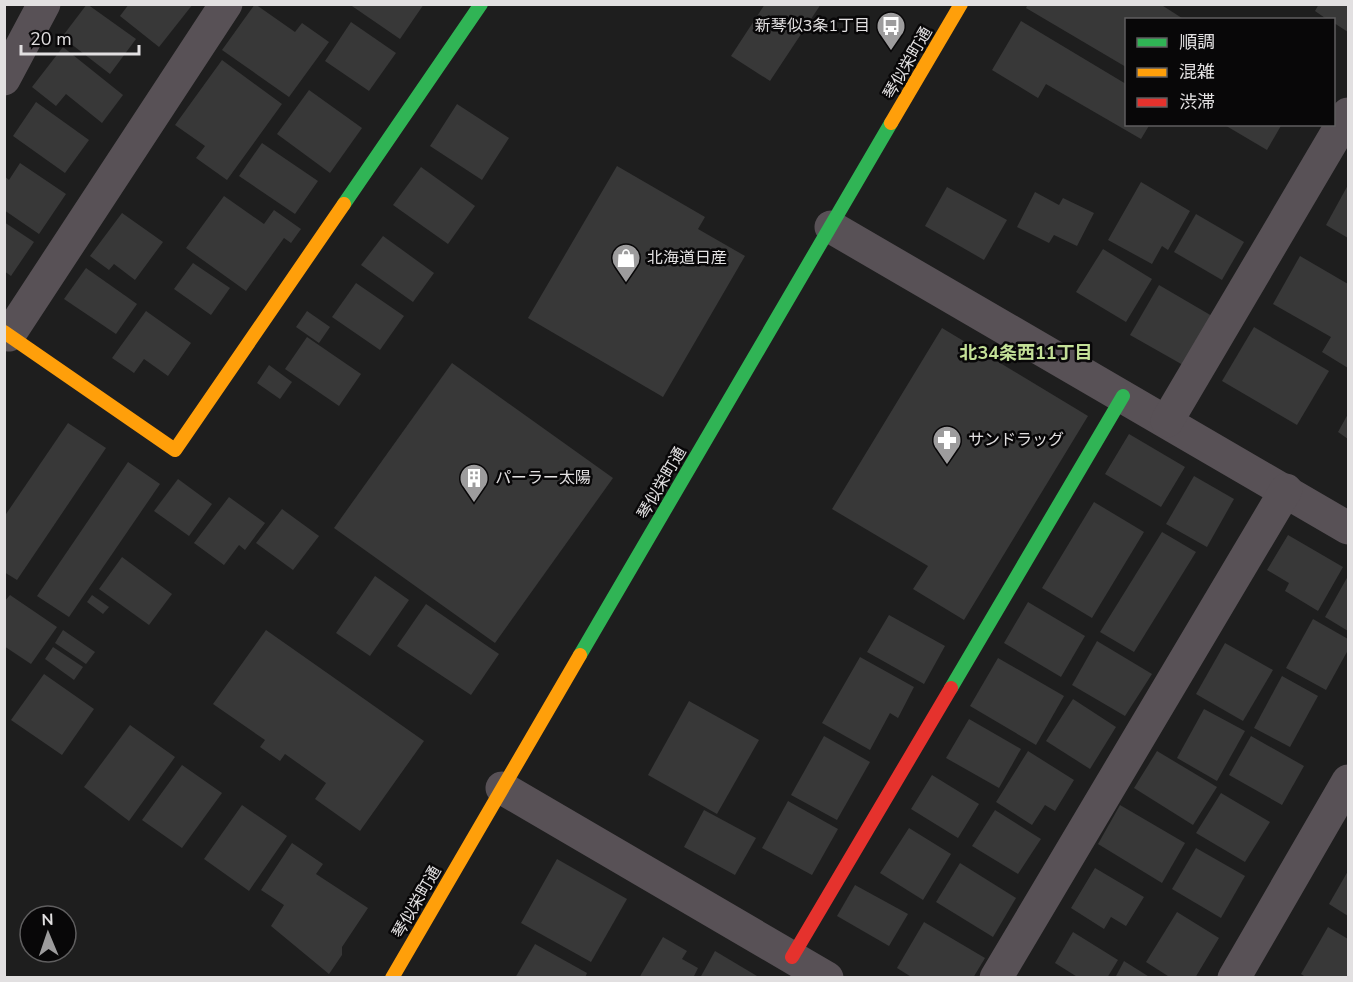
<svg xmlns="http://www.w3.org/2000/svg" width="1353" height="982" font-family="'Nunito Sans','Noto Sans JP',sans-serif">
  <rect width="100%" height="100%" fill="#1e1e1e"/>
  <g fill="#383838">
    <polygon points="87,4 136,39 110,74 62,37"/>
    <polygon points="129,4 193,4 159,47 120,16"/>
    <polygon points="255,4 295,32 302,23 329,42 289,97 222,50"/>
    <polygon points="349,4 424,4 400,39"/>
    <polygon points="765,4 821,4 770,81 731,56"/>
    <polygon points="1028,4 1160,4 1185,20 1126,20 1126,67 1026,8"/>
    <polygon points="1319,4 1348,4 1348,32 1334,23 1334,20 1328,20 1315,11"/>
    <polygon points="1021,21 1126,84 1126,124 1150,124 1141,139 1046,84 1038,98 992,70"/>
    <polygon points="351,22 396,53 369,91 325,61"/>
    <polygon points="63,47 123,95 102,123 66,94 56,106 32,87"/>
    <polygon points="222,60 282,104 227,180 196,158 205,146 175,125"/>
    <polygon points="309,90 362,128 330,173 277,134"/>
    <polygon points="36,102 89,140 65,173 13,136"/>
    <polygon points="457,104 509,138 482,180 430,146"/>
    <polygon points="1223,124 1282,124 1267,150"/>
    <polygon points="262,143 318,181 295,214 239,176"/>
    <polygon points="20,163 66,194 39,234 4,210 4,176 9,180"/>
    <polygon points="617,166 705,217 698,229 745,256 663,397 528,318"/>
    <polygon points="421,167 475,206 448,244 393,205"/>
    <polygon points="1141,182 1190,211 1168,250 1162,246 1152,264 1108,240"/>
    <polygon points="1348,185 1348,238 1326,225"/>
    <polygon points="947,187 1007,220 984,260 925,226"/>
    <polygon points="1035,192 1059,205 1063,198 1094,213 1077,246 1054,235 1049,243 1017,227"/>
    <polygon points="224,196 264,224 274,210 301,229 291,243 284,238 246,291 186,248"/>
    <polygon points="122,213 163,242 135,280 114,264 109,270 90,256"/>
    <polygon points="1196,214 1244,242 1222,280 1174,252"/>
    <polygon points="4,222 34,242 11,276 4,271"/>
    <polygon points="383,236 434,273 413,302 361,265"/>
    <polygon points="1103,249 1152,279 1126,322 1076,292"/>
    <polygon points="1300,256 1348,284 1348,368 1322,352 1331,337 1273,304"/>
    <polygon points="193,263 230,288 211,315 174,289"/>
    <polygon points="86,268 137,304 116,334 64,299"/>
    <polygon points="356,283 404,316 380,350 332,317"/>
    <polygon points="1159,285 1212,316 1183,365 1130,335"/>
    <polygon points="146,311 191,343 168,376 144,359 134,373 112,358"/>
    <polygon points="307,311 330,327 319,343 296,327"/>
    <polygon points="1254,327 1329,371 1297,425 1222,381"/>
    <polygon points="942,328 1088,416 964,620 913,589 928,566 832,509"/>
    <polygon points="307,337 361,374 339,406 285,369"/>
    <polygon points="452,363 613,478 495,643 334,528"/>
    <polygon points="269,365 292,382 280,399 257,383"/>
    <polygon points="1348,414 1348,439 1338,432"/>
    <polygon points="68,423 106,448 17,580 4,572 4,517"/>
    <polygon points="1129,434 1185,467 1161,507 1105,474"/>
    <polygon points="128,462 160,484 69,617 37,596"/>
    <polygon points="1194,476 1234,499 1207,547 1166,524"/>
    <polygon points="178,479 212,504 189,536 154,511"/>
    <polygon points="229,497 265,523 245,550 239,545 224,565 194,543"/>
    <polygon points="1094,502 1144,532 1092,618 1042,588"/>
    <polygon points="282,509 319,536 293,570 256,543"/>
    <polygon points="1162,532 1196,552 1134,652 1100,632"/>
    <polygon points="1288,535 1343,567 1318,611 1285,591 1289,583 1267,570"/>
    <polygon points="122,557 172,594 149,625 99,589"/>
    <polygon points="375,576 409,600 370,656 336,633"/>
    <polygon points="1348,576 1348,631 1325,617"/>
    <polygon points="10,595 57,627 31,664 4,646 4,602"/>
    <polygon points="92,595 109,607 103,614 87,602"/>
    <polygon points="1028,602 1085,636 1061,677 1004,643"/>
    <polygon points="426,604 499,654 471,695 397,646"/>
    <polygon points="889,615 945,646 924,684 867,652"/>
    <polygon points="1313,619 1348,639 1348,650 1326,690 1286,668"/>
    <polygon points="63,630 95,652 86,664 55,643"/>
    <polygon points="266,630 424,741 360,831 315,799 326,783 285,754 280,761 260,747 265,740 213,704"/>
    <polygon points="1097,641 1152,674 1125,716 1072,685"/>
    <polygon points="1225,643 1273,670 1243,721 1196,694"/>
    <polygon points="53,647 83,667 74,680 45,659"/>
    <polygon points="860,657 914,687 898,718 890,713 870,750 822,723"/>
    <polygon points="998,658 1064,696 1036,745 970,706"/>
    <polygon points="44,674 94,709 62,755 11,720"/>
    <polygon points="1282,676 1318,696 1290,747 1254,728"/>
    <polygon points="1073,699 1116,727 1090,769 1046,741"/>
    <polygon points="689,701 759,740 717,814 648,775"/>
    <polygon points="1204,709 1245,731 1217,781 1177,758"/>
    <polygon points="969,719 1021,749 999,788 946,758"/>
    <polygon points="130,725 175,757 129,821 84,787"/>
    <polygon points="824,736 870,762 837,820 791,795"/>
    <polygon points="1251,736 1304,766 1282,805 1229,775"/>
    <polygon points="1028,751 1074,780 1055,811 1045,805 1032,825 996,802"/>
    <polygon points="1157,751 1217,787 1193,825 1134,788"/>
    <polygon points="182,765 222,793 182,848 142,820"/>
    <polygon points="932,775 979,804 958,838 911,809"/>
    <polygon points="1221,793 1270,822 1245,862 1196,833"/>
    <polygon points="788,801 838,829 812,875 762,848"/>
    <polygon points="242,805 287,836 249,891 204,859"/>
    <polygon points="1120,805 1185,843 1162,883 1098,844"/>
    <polygon points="704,810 756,838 735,875 684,847"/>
    <polygon points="995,810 1041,839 1018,874 972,846"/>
    <polygon points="909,828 951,854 923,900 880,873"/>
    <polygon points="292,843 323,864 316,874 368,908 342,947 342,955 329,974 271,926 284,905 261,890"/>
    <polygon points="1196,848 1245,876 1221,918 1172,889"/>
    <polygon points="557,859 627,899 591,962 521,923"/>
    <polygon points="960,863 1016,898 993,937 936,902"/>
    <polygon points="1095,868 1144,897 1126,926 1111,917 1104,929 1071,908"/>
    <polygon points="1348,871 1348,916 1329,904"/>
    <polygon points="855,885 908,914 889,946 837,916"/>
    <polygon points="1177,912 1219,938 1195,978 1171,978 1146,962"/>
    <polygon points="924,922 985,958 973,978 913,978 897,968"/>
    <polygon points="1328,927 1348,939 1348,978 1307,978 1301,974"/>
    <polygon points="1073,932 1118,960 1107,978 1079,978 1055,963"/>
    <polygon points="663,937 687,951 682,959 698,968 693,978 639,978"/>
    <polygon points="535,944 587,973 585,978 515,978"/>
    <polygon points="715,951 757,976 756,978 700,978"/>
    <polygon points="1124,961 1151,978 1115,978"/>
  </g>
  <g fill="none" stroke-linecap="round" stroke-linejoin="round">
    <g stroke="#585156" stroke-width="33">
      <polyline points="4,79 44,4"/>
      <polyline points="831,227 1348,528"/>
      <polyline points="9,335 226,4"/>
      <polyline points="1167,421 1348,114"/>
      <polyline points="502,788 827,978"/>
      <polyline points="996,978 1286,490"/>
      <polyline points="1234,978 1348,781"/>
    </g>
    <g stroke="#30b455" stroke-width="14">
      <polyline points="344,204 481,4"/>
      <polyline points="580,655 891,123"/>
      <polyline points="951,688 1123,396"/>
    </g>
    <g stroke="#ff9f0a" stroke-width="14">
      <polyline points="891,123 961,4"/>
      <polyline points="4,332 175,450 344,204"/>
      <polyline points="392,978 580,655"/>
    </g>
    <polyline stroke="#e5322d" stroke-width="14" points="792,957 951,688"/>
  </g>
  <defs>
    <g id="bus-pin" transform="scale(1.5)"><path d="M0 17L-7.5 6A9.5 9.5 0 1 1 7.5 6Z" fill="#9d9c9d" stroke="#080708"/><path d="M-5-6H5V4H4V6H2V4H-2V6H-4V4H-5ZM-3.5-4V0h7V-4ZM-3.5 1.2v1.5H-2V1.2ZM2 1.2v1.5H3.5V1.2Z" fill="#fff"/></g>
    <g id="shop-pin" transform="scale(1.5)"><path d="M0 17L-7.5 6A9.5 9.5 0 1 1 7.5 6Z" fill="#9d9c9d" stroke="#080708"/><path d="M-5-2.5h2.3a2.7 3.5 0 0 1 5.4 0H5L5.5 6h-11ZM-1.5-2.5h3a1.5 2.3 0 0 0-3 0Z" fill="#fff"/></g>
    <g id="pharmacy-pin" transform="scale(1.5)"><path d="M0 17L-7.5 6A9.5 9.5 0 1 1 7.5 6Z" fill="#9d9c9d" stroke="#080708"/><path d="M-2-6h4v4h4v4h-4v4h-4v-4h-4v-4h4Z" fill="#fff"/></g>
    <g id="building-pin" transform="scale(1.5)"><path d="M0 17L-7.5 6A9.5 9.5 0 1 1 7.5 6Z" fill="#9d9c9d" stroke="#080708"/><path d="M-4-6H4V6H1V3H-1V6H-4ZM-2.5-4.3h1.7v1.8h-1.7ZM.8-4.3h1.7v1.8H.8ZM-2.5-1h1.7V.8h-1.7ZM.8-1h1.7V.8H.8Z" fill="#fff"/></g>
  </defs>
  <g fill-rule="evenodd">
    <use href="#bus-pin" x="891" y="26"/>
    <use href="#shop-pin" x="626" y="258"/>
    <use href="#pharmacy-pin" x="947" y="440"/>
    <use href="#building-pin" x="474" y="478"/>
  </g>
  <g text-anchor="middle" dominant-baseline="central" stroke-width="5" stroke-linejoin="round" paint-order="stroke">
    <g font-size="16" fill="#e2e0e1" stroke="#080708" text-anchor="start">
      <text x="870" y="26" text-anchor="end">新琴似3条1丁目</text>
      <text x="647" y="258">北海道日産</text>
      <text x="968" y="440">サンドラッグ</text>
      <text x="495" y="478">パーラー太陽</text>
    </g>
    <g font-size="16" fill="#e2e0e1" stroke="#080708">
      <text transform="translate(908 63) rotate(-60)">琴似栄町通</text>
      <text transform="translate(662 483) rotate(-60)">琴似栄町通</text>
      <text transform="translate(417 902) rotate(-60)">琴似栄町通</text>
    </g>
    <g font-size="18" font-weight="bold" fill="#c3e097" stroke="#080708">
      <text x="1026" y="353">北34条西11丁目</text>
    </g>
  </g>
  <rect width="1353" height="982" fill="none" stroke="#e2e0e1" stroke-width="12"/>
  <rect x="1125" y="18" width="210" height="108" fill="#080708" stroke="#5f5e5f" stroke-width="1.5"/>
  <rect x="1137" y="38" width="30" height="9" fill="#30b455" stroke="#5f5e5f" stroke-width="1.5"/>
  <text x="1179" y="48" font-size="18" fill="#e2e0e1">順調</text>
  <rect x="1137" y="68" width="30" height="9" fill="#ff9f0a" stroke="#5f5e5f" stroke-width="1.5"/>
  <text x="1179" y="78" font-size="18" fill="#e2e0e1">混雑</text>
  <rect x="1137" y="98" width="30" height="9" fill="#e5322d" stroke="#5f5e5f" stroke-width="1.5"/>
  <text x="1179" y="108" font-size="18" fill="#e2e0e1">渋滞</text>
  <g transform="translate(48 934) rotate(358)"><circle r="28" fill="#080708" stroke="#5f5e5f" stroke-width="1.5"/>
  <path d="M0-4.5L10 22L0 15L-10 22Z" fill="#9d9c9d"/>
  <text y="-9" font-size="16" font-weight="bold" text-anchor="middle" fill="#e2e0e1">N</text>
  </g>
  <path d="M21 45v9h118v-9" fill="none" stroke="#e2e0e1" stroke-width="3"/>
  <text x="30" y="45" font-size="18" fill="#e2e0e1" stroke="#080708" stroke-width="4.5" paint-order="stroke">20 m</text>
</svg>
